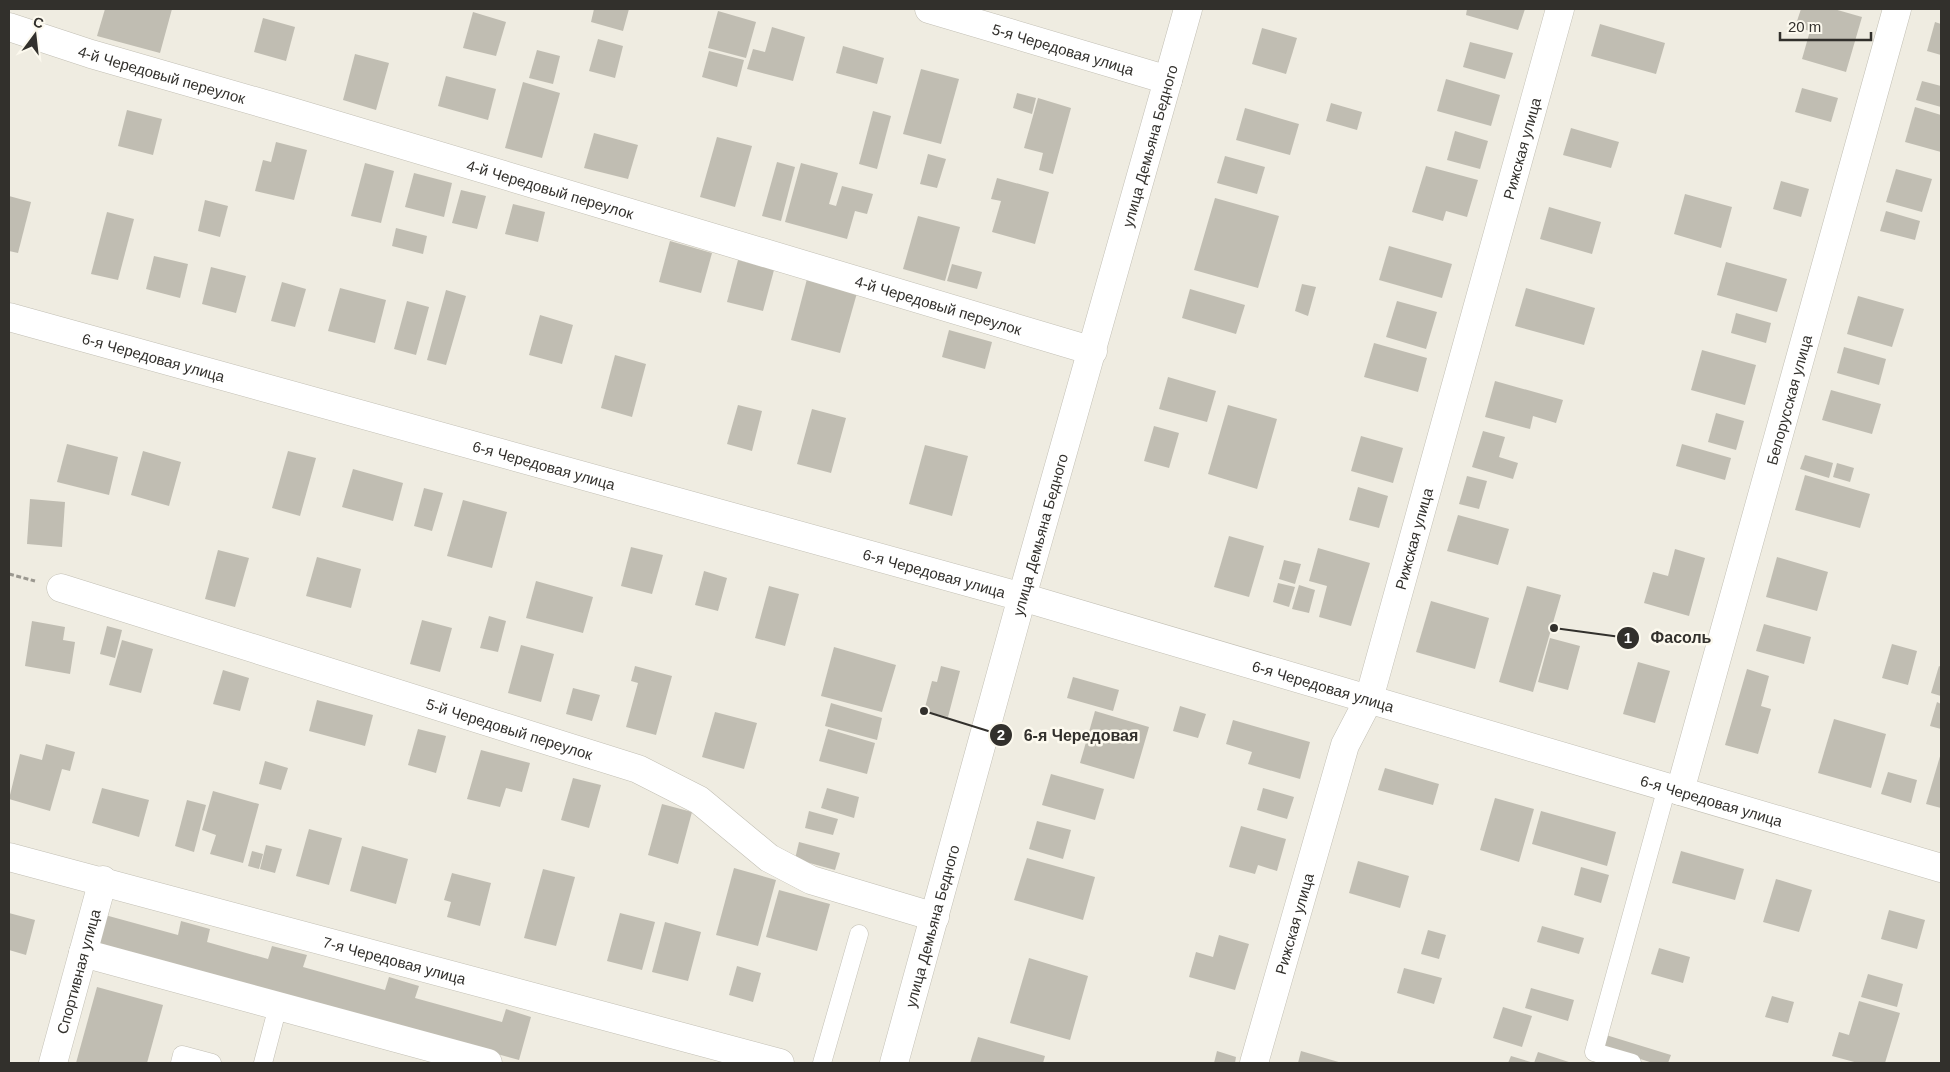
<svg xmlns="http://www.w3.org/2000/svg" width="1950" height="1072" font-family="Helvetica,sans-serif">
  <rect width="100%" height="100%" fill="#efece1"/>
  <g fill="#c0bdb2">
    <polygon points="105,9 172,9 160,53 97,36"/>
    <polygon points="594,9 629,9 623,31 591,22"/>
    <polygon points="1467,9 1525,9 1518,30 1466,15"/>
    <polygon points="1801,9 1834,9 1862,17 1846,72 1802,59 1810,31 1795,27"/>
    <polygon points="718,11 756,22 746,58 708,48"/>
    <polygon points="473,12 506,22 496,56 463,48"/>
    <polygon points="263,18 295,27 286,61 254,52"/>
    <polygon points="1935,22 1941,24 1941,55 1927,51"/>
    <polygon points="1600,24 1665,43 1656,74 1591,56"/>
    <polygon points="772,27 805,37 793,81 747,69 753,49 765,52"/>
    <polygon points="1262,28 1297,38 1286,74 1252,64"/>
    <polygon points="598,39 623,46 615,78 589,71"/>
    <polygon points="1470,42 1513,53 1505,79 1463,67"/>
    <polygon points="843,46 884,58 877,84 836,73"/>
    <polygon points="537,50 560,56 553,84 529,78"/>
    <polygon points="709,51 744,60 737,87 702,77"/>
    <polygon points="355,54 389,63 376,110 343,100"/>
    <polygon points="921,69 959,79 941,144 903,134"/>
    <polygon points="446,76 496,89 488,120 438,106"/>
    <polygon points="1446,79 1500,95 1491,126 1437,111"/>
    <polygon points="1922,81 1941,86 1941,107 1916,100"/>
    <polygon points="523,82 560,93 542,158 505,148"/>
    <polygon points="1802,88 1838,98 1831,122 1795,112"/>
    <polygon points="1017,93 1036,98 1032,114 1013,108"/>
    <polygon points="1038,98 1071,108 1053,174 1039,170 1043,153 1024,148"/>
    <polygon points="1331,103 1362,112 1357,130 1326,121"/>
    <polygon points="1915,107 1941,115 1941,152 1905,142"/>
    <polygon points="1245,108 1299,124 1290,155 1236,140"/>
    <polygon points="127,110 162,119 153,155 118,146"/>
    <polygon points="873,111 891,116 877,169 859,164"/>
    <polygon points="1571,128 1619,142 1611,168 1563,155"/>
    <polygon points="1455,131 1488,141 1480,169 1447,160"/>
    <polygon points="594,133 638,145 628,179 584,168"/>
    <polygon points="717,137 752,146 735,207 700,197"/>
    <polygon points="276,142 307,150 294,200 255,191 263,160 271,162"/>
    <polygon points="928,154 946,159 937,188 920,184"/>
    <polygon points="1225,156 1265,167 1257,194 1217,183"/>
    <polygon points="777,162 795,167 781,221 762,216"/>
    <polygon points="365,163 394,171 381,223 351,216"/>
    <polygon points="801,163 838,173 829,204 836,206 842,186 873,194 867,214 855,211 847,239 785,222"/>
    <polygon points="1426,166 1478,180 1467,217 1446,211 1443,221 1412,212"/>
    <polygon points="1896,169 1932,179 1922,212 1886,202"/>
    <polygon points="414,173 452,183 444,217 405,207"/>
    <polygon points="997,178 1049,192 1035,244 992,232 1001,201 991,199"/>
    <polygon points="1781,181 1809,189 1801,217 1773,209"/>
    <polygon points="461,190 486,196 477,229 452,223"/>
    <polygon points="1685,194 1732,207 1721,248 1674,234"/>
    <polygon points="9,196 31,202 18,253 9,251"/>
    <polygon points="1215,198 1279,216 1258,288 1194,270"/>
    <polygon points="205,200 228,206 220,237 198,231"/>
    <polygon points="513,204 545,212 538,242 505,234"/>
    <polygon points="1549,207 1601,222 1592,254 1540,239"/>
    <polygon points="1886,211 1920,221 1915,240 1880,231"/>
    <polygon points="107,212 134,219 118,280 91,274"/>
    <polygon points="918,216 960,227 945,281 903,269"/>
    <polygon points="396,228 427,236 423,254 392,246"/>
    <polygon points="670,241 712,253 701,293 659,282"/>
    <polygon points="1389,246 1452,264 1442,298 1379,280"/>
    <polygon points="154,256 188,264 180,298 146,289"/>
    <polygon points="738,260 774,270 763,311 727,302"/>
    <polygon points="1726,262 1787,279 1777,312 1717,295"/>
    <polygon points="952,264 982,272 977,289 947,281"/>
    <polygon points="211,267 246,276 236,313 202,304"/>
    <polygon points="807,279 857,293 840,353 791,340"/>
    <polygon points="282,282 306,289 295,327 271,321"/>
    <polygon points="1302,284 1316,287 1308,316 1295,311"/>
    <polygon points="340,288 386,300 375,343 328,331"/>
    <polygon points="1526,288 1595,308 1584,345 1515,326"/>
    <polygon points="1190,289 1245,305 1236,334 1182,318"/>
    <polygon points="446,290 466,296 446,365 427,360"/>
    <polygon points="1858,296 1904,309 1892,347 1847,334"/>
    <polygon points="407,301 429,307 416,355 394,349"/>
    <polygon points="1397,301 1437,312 1426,349 1386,337"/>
    <polygon points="1736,313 1771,323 1766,343 1731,333"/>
    <polygon points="540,315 573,325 562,364 529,355"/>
    <polygon points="949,330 992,342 985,369 942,357"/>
    <polygon points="1374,343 1427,358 1418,392 1364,377"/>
    <polygon points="1844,347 1886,359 1879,385 1837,373"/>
    <polygon points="1702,350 1756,365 1745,405 1691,390"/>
    <polygon points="615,355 646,364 632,417 601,408"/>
    <polygon points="1168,377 1216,391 1207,422 1159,409"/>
    <polygon points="1495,381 1563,400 1556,423 1533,416 1530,429 1485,417"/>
    <polygon points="1831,390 1881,404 1872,434 1822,420"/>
    <polygon points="738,405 762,411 752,451 727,444"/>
    <polygon points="1228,405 1277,419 1257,489 1208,474"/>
    <polygon points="812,409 846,418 831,473 797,464"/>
    <polygon points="1716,413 1744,421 1736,450 1708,442"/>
    <polygon points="1154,426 1179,433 1169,468 1144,461"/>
    <polygon points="1483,431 1505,437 1499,457 1518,463 1513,479 1472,467"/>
    <polygon points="1361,436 1403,448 1393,483 1351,471"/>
    <polygon points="67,444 118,457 109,495 57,482"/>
    <polygon points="1682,444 1731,458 1725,480 1676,466"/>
    <polygon points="925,445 968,456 952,516 909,504"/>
    <polygon points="143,451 181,462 169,506 131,495"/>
    <polygon points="288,451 316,458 300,516 272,508"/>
    <polygon points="1805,455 1833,463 1829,478 1800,469"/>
    <polygon points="1837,463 1854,468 1850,482 1833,477"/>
    <polygon points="353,469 403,483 393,521 342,507"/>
    <polygon points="1805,475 1870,494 1860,528 1795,510"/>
    <polygon points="1467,476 1487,481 1479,509 1459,504"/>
    <polygon points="1358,487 1388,496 1379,528 1349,520"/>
    <polygon points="424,488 443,493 432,531 414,526"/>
    <polygon points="30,499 65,502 62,547 27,544"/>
    <polygon points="463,500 507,512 492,568 447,556"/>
    <polygon points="1458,515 1509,529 1498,565 1447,551"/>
    <polygon points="1229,536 1264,546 1249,597 1214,587"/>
    <polygon points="631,547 663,555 652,594 621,586"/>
    <polygon points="1318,548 1370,563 1351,626 1319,617 1327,586 1309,581"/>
    <polygon points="1675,549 1705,558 1689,616 1644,603 1653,572 1668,576"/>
    <polygon points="218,550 249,558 235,607 205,599"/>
    <polygon points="317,557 361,569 351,608 306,596"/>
    <polygon points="1777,557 1828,572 1817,611 1766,597"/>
    <polygon points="1284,560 1301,564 1295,584 1279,579"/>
    <polygon points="704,571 727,578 718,611 695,605"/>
    <polygon points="536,581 593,597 583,633 526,618"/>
    <polygon points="1278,583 1295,587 1289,607 1273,602"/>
    <polygon points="1299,585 1315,590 1309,613 1292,609"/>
    <polygon points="769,586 799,594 785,646 755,638"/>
    <polygon points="1527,586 1561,595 1533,692 1499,682"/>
    <polygon points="1431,601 1489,618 1475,669 1416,652"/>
    <polygon points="489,616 506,621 498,652 480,648"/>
    <polygon points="422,620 452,628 440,672 410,664"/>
    <polygon points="32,621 65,627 63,640 75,642 70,674 25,666"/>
    <polygon points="1764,624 1811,637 1804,664 1756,651"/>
    <polygon points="107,626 122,630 115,658 100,654"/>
    <polygon points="1550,638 1580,646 1568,690 1538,682"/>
    <polygon points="122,640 153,649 141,693 109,685"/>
    <polygon points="1892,644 1917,651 1908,685 1882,678"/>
    <polygon points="521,645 554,654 541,702 508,693"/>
    <polygon points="834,647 896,665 882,712 821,696"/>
    <polygon points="1638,662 1670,671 1655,723 1623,714"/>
    <polygon points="635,666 672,676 656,735 626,727 638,683 631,681"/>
    <polygon points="941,666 960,671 948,717 924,711 932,681 937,682"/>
    <polygon points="1939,666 1941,667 1941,696 1931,693"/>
    <polygon points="1747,669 1769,676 1761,706 1771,709 1758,754 1725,745"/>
    <polygon points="223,670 249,678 240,711 213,704"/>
    <polygon points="1073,677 1119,690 1113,711 1067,698"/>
    <polygon points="573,688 600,695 592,721 566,714"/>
    <polygon points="317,700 373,715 365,746 309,731"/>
    <polygon points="1937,702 1941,704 1941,729 1930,726"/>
    <polygon points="831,703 882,718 877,740 825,726"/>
    <polygon points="1180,706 1206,714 1198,738 1173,731"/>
    <polygon points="1095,711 1149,727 1134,779 1080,763"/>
    <polygon points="715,712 757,723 744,769 702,757"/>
    <polygon points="1834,719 1886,734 1871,788 1818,773"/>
    <polygon points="1233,720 1310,742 1300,779 1248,764 1252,752 1226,744"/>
    <polygon points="418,729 446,736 436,773 408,765"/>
    <polygon points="828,729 875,743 867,774 819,761"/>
    <polygon points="46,744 75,752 70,771 62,769 50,811 9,799 20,754 42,760"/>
    <polygon points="481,750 530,763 522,792 506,788 500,807 467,799"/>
    <polygon points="1941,753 1941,808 1926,804"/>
    <polygon points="265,761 288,768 281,790 259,784"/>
    <polygon points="1385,768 1439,784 1433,805 1378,790"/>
    <polygon points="1888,772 1917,780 1911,803 1881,794"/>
    <polygon points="1051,774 1104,789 1095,820 1042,805"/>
    <polygon points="573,778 601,785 589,828 561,820"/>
    <polygon points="102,788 149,800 139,837 92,823"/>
    <polygon points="827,788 859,797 854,818 821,808"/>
    <polygon points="1263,788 1294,797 1287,819 1257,810"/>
    <polygon points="213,791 259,804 243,863 210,854 216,835 202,830"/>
    <polygon points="1495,798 1534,809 1519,862 1480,850"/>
    <polygon points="187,800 206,805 194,852 175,846"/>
    <polygon points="662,804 692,812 678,864 648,855"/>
    <polygon points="809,811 838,819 833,835 805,828"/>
    <polygon points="1541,811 1616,832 1607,866 1532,844"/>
    <polygon points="1037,821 1071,830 1063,859 1029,849"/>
    <polygon points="1241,826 1286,839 1277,871 1258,865 1255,874 1229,867"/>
    <polygon points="309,829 342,838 329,885 296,876"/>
    <polygon points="799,842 840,853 835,870 795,859"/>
    <polygon points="266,845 282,849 275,873 260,869"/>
    <polygon points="362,846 408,859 396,904 350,891"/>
    <polygon points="252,851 263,854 259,869 248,866"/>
    <polygon points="1681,851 1744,869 1735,900 1672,883"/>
    <polygon points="1027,858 1095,877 1083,920 1014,900"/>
    <polygon points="1358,861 1409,876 1400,908 1349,893"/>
    <polygon points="1581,867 1609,875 1601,903 1574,895"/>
    <polygon points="734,868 776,880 758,946 716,935"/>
    <polygon points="543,869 575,877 556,946 524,938"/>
    <polygon points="452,873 491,883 480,926 447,917 451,902 444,900"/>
    <polygon points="1776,879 1812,890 1799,932 1763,922"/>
    <polygon points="779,890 830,904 817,951 766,937"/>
    <polygon points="1889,910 1925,920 1917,949 1881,939"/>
    <polygon points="9,913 35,920 26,955 9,950"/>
    <polygon points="620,913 655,922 642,970 607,961"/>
    <polygon points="105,915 178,935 181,921 210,929 207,942 268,959 272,946 307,955 303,967 385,990 389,977 419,986 415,998 502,1022 506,1009 531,1017 519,1060 97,945"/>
    <polygon points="665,922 701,932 688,981 652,972"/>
    <polygon points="1542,926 1584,938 1579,954 1537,942"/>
    <polygon points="1428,930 1446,935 1439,959 1421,954"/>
    <polygon points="1219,935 1249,944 1235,990 1189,977 1196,952 1213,957"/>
    <polygon points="1659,948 1690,957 1683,983 1651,974"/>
    <polygon points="1029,958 1088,976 1070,1040 1010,1023"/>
    <polygon points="737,966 761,973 753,1002 729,995"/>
    <polygon points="1404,968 1442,978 1434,1004 1397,993"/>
    <polygon points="1868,974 1903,984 1897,1007 1861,997"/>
    <polygon points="97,987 163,1005 147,1063 76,1063"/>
    <polygon points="1531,988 1574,1000 1568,1021 1525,1008"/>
    <polygon points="1772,996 1794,1002 1788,1023 1765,1017"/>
    <polygon points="1859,1001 1900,1013 1885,1063 1858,1063 1832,1056 1839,1032 1849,1035"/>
    <polygon points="1503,1007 1532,1016 1522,1047 1493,1038"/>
    <polygon points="1606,1035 1671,1055 1668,1063 1653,1063 1602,1047"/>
    <polygon points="978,1037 1045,1056 1043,1063 970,1063"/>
    <polygon points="1217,1051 1236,1057 1235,1063 1214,1063"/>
    <polygon points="1301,1051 1342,1063 1298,1063"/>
    <polygon points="1538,1052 1572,1063 1534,1063"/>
    <polygon points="1511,1056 1534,1063 1508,1063"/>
  </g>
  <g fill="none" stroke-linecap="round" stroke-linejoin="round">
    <g stroke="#c2bfb4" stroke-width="19">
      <g id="service">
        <polyline points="180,1063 182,1055 212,1063"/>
        <polyline points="263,1063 278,1006"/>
        <polyline points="822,1063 859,934"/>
        <polyline points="1632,1063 1594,1052 1667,787"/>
      </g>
    </g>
    <g stroke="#c2bfb4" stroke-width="29">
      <g id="minor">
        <path id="s1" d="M929,9l239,71"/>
        <path id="s2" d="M9,27l82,27 198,57 804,240"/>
        <path id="s3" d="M9,317l1013,280 919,271"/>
        <path id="s4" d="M61,588l577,181 61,31 70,58 42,22 124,37"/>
        <path id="s5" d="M1680,791l217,-782"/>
        <path id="s6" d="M9,857l771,206"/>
        <polyline points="83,953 488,1063"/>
        <path id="s7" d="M53,1063l50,-183"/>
        <path id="s8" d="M1254,1063l91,-318 24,-46 191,-690"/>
      </g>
    </g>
    <g stroke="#c2bfb4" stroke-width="29">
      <g id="secondary">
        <path id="s9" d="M894,1063l128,-466 166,-588"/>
      </g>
    </g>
    <polyline stroke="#9b9890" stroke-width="3" stroke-dasharray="5 2.5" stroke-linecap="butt" points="9,574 35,581"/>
    <use href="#service" stroke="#fff" stroke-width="18"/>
    <use href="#minor" stroke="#fff" stroke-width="28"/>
    <use href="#secondary" stroke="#fff" stroke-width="28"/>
  </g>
  <g text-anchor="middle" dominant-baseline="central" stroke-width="5" stroke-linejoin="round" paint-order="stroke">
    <g font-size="15" fill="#32302c" stroke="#fcf9ee">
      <text stroke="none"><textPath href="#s1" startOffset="140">5-я Чередовая улица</textPath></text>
      <text stroke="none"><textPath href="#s2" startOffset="160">4-й Чередовый переулок</textPath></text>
      <text stroke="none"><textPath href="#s9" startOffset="952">улица Демьяна Бедного</textPath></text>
      <text stroke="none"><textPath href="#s8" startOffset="954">Рижская улица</textPath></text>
      <text stroke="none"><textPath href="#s2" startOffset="565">4-й Чередовый переулок</textPath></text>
      <text stroke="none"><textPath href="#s2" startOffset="970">4-й Чередовый переулок</textPath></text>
      <text stroke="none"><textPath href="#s3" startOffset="150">6-я Чередовая улица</textPath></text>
      <text stroke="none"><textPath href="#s5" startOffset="406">Белорусская улица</textPath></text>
      <text stroke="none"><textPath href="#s3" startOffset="555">6-я Чередовая улица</textPath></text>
      <text stroke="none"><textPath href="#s9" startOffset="548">улица Демьяна Бедного</textPath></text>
      <text stroke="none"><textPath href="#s8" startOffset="549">Рижская улица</textPath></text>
      <text stroke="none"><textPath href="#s3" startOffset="960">6-я Чередовая улица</textPath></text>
      <text stroke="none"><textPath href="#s3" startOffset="1365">6-я Чередовая улица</textPath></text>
      <text stroke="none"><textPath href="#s4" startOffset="470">5-й Чередовый переулок</textPath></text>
      <text stroke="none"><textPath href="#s3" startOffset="1770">6-я Чередовая улица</textPath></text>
      <text stroke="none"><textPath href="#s8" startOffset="145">Рижская улица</textPath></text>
      <text stroke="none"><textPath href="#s9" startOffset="142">улица Демьяна Бедного</textPath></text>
      <text stroke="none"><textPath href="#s6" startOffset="399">7-я Чередовая улица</textPath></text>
      <text stroke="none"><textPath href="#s7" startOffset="95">Спортивная улица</textPath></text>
    </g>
  </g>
  <path fill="none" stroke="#32302c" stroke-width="2" d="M1554 628L1628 638M924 711L1001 735"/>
  <g fill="#32302c" stroke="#fcf9ee" stroke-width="2">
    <circle cx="1554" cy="628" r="5"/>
    <circle cx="924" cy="711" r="5"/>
    <circle cx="1628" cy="638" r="12"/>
    <circle cx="1001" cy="735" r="12"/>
  </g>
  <g font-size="15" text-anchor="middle" font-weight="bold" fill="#fff">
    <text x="1628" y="643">1</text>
    <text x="1001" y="740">2</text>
  </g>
  <g font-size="16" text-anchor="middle" font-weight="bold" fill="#32302c" stroke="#fcf9ee" stroke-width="5" stroke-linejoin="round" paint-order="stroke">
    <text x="1681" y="643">Фасоль</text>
    <text x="1081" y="741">6-я Чередовая</text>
  </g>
  <rect width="1950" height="1072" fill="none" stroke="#32302c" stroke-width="20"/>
  <g transform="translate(35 35) rotate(15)" stroke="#fcf9ee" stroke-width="4" paint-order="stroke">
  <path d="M0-4L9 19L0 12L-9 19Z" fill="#32302c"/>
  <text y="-8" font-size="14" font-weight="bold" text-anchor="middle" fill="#32302c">С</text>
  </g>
  <path d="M1780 32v8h91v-8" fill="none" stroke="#32302c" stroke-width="2.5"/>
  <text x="1788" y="32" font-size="15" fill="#32302c" stroke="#fcf9ee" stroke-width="4" paint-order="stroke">20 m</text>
</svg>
